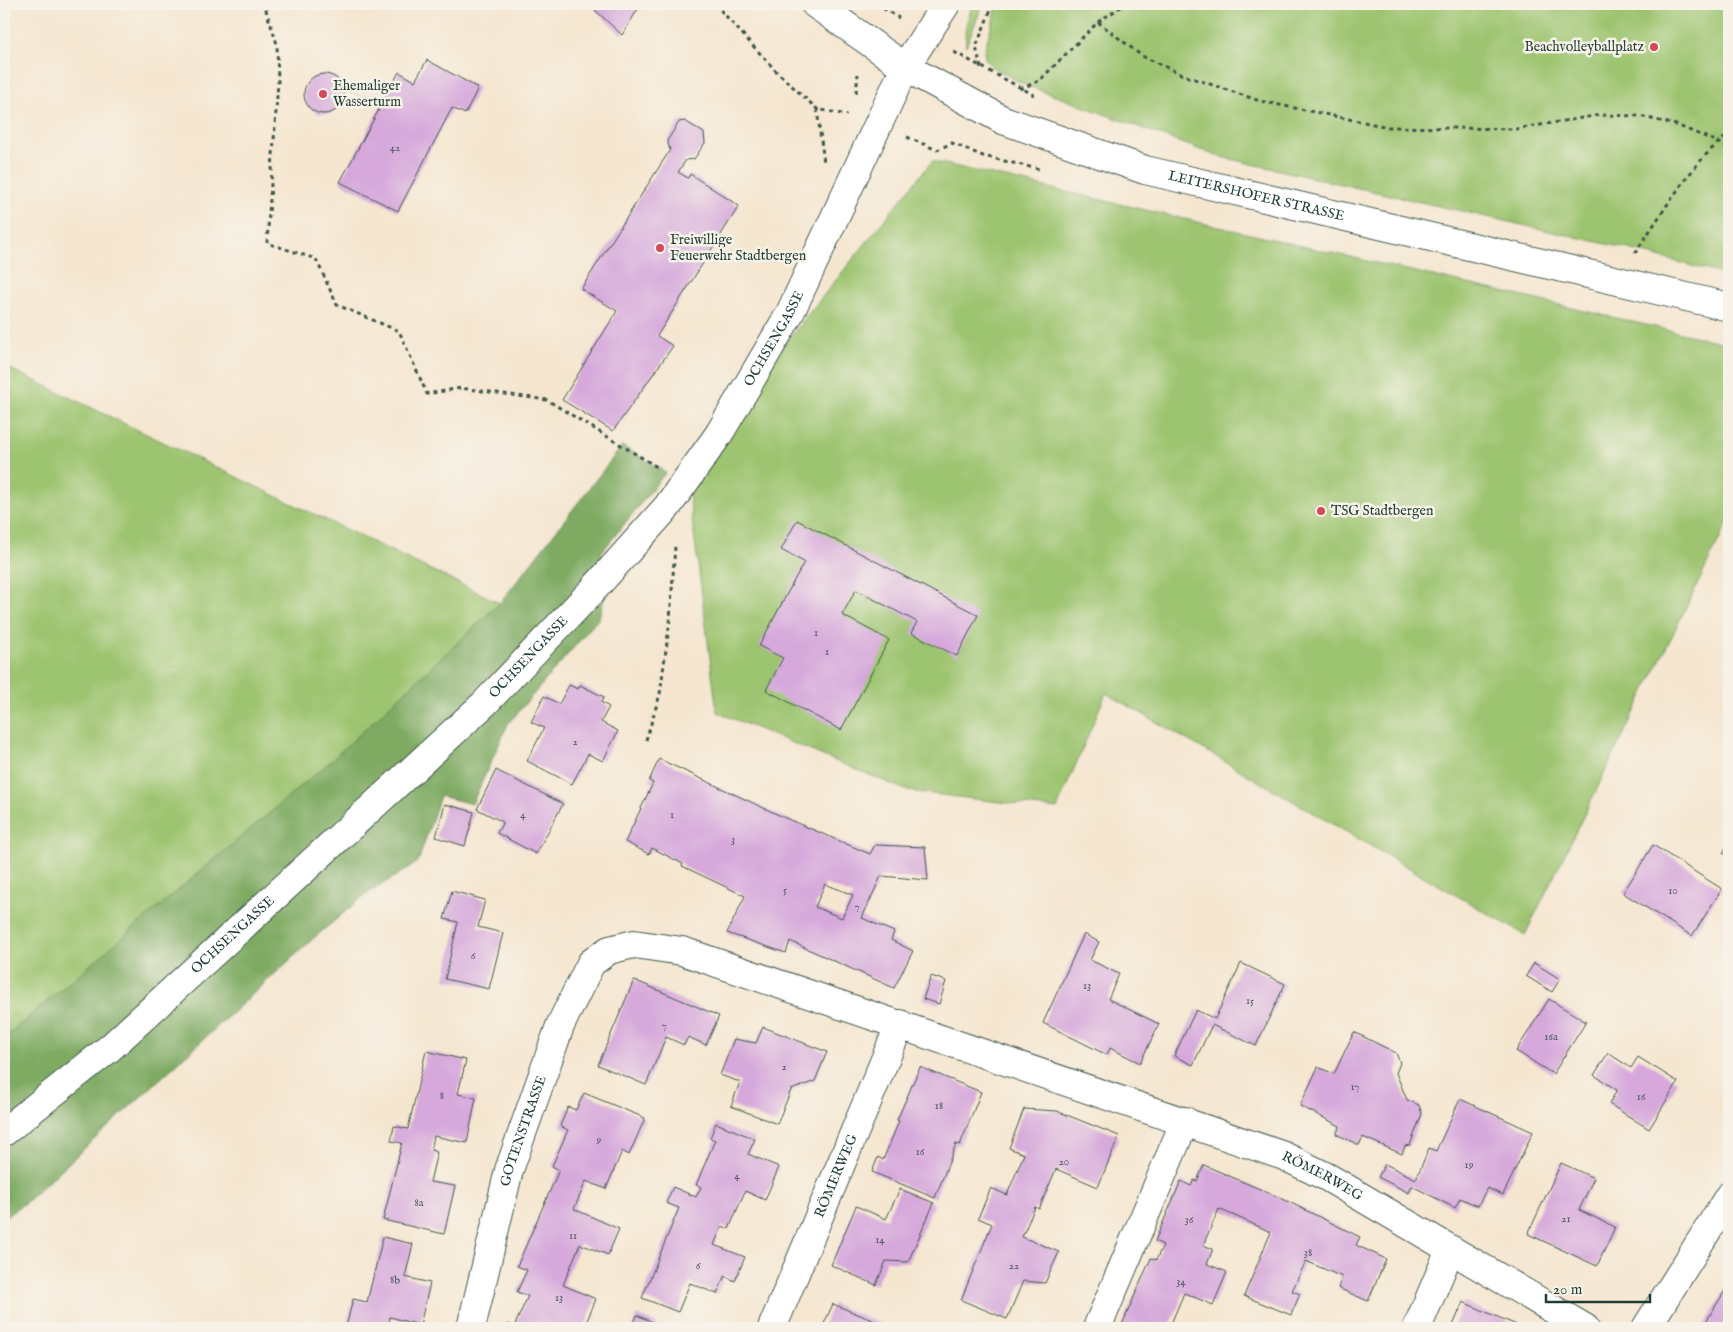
<svg xmlns="http://www.w3.org/2000/svg" width="1733" height="1332" font-family="'IM FELL English',serif">
  <rect width="100%" height="100%" fill="#f7f3e8"/>
  <filter id="ink" filterUnits="userSpaceOnUse"><feTurbulence type="fractalNoise" baseFrequency=".02" numOctaves="2"/><feDisplacementMap in="SourceGraphic" scale="10" xChannelSelector="R" yChannelSelector="G"/><feConvolveMatrix kernelMatrix="1 2 1 2 8 2 1 2 1" color-interpolation-filters="sRGB"/></filter>
  <filter id="wash" filterUnits="userSpaceOnUse"><feTurbulence type="fractalNoise" baseFrequency=".0096" numOctaves="4" result="noise"/><feDisplacementMap in="SourceGraphic" scale="20" xChannelSelector="R" yChannelSelector="G"/><feGaussianBlur stdDeviation="1.12" result="paint"/><feColorMatrix in="noise" values="0 0 0 0 0 0 0 0 0 0 0 0 0 0 0 0 0 1.4 0 .05"/><feComposite in="paint" operator="in"/></filter>
  <g filter="url(#wash)">
    <rect width="100%" height="100%" fill="#f5e6d0"/>
    <g fill="#9dc46f" stroke="#5e8052">
      <polygon points="972,4 983,4 966,46 965,31"/>
      <polygon points="998,4 1729,4 1729,276 1633,250 1217,156 1023,84 992,67 985,58 984,51"/>
      <polygon points="932,161 1729,344 1729,520 1525,935 1106,693 1057,809 908,791 717,712 686,472 723,420"/>
      <polygon points="4,366 500,603 332,760 4,1038"/>
    </g>
    <polygon fill="#7eaa62" stroke="#4e744b" points="622,446 666,472 601,553 611,571 599,618 508,724 472,804 440,796 418,862 364,896 314,938 25,1203 4,1218 4,1038 332,760 500,603"/>
    <g id="blocks">
      <g fill="#d6a8db" fill-rule="evenodd">
        <polygon points="593,4 641,4 622,35 595,10 597,8"/>
        <polygon points="427,60 478,88 465,114 452,108 398,211 340,182 399,72 415,81"/>
        <circle cx="324" cy="94" r="20"/>
        <polygon points="685,121 704,133 705,143 694,159 686,160 678,172 688,178 690,174 739,206 657,336 673,346 613,431 562,400 617,311 581,289 670,150 667,141 679,122"/>
        <polygon points="797,520 978,615 957,656 911,633 917,622 856,590 842,615 889,640 841,730 766,690 783,658 759,646 804,562 781,550"/>
        <polygon points="569,685 578,689 580,685 604,697 601,702 609,707 601,722 618,731 603,761 588,754 572,784 527,761 544,728 531,722 544,696 559,704"/>
        <path d="M659,759l124,58 87,37 5,-9 50,2 3,33 -47,-4 -19,42 32,14 -3,8 22,11 -19,37 -104,-47 -4,12 -59,-20 18,-37 -63,-30 1,-2 -31,-16 -3,6 -24,-12 28,-59 -4,-2zM825,884l28,11 -11,23 -27,-11z"/>
        <polygon points="496,770 563,804 536,854 497,833 503,822 477,809"/>
        <polygon points="445,804 474,812 465,846 436,837"/>
        <polygon points="1729,842 1729,857 1723,853"/>
        <polygon points="1653,845 1722,889 1692,936 1623,893"/>
        <polygon points="452,891 485,900 478,927 503,933 489,989 445,979 458,922 444,919"/>
        <polygon points="1084,934 1099,942 1090,960 1119,974 1108,999 1159,1024 1140,1063 1110,1048 1107,1055 1043,1023"/>
        <polygon points="1241,963 1285,984 1256,1046 1212,1025 1193,1065 1174,1056 1196,1010 1215,1019"/>
        <polygon points="1534,963 1560,979 1552,992 1526,976"/>
        <polygon points="931,976 946,981 939,1004 923,999"/>
        <polygon points="634,980 719,1016 706,1045 688,1037 684,1045 666,1037 646,1085 598,1065"/>
        <polygon points="1549,999 1586,1022 1553,1074 1516,1051"/>
        <polygon points="763,1027 827,1052 815,1081 791,1090 777,1124 731,1106 740,1082 720,1075 734,1039 756,1043"/>
        <polygon points="1354,1032 1396,1053 1400,1063 1396,1073 1407,1100 1419,1105 1422,1114 1410,1145 1405,1146 1402,1154 1363,1137 1359,1145 1336,1134 1340,1126 1300,1106 1318,1067 1334,1074"/>
        <polygon points="426,1051 466,1060 458,1094 476,1098 467,1143 434,1136 431,1150 437,1152 430,1182 455,1186 444,1234 383,1220 402,1143 391,1141 394,1126 408,1129"/>
        <polygon points="1608,1053 1631,1068 1638,1057 1678,1082 1649,1129 1609,1104 1617,1090 1594,1075"/>
        <polygon points="920,1067 981,1092 960,1145 956,1144 935,1198 872,1172 878,1157 883,1160 899,1121 897,1120"/>
        <polygon points="584,1093 645,1118 629,1155 622,1151 606,1189 586,1181 574,1209 619,1229 608,1255 580,1244 563,1285 596,1299 584,1328 506,1328 508,1324 514,1327 528,1296 517,1292 527,1270 517,1266 559,1170 552,1166 568,1130 560,1126 568,1107 576,1110"/>
        <polygon points="1460,1099 1533,1132 1503,1195 1487,1188 1478,1206 1460,1198 1455,1208 1412,1186 1409,1193 1378,1177 1385,1164 1416,1179 1429,1148 1436,1151"/>
        <polygon points="1024,1109 1057,1111 1119,1136 1098,1187 1056,1169 1039,1209 1035,1207 1022,1237 1059,1252 1045,1283 1023,1281 1007,1319 961,1300 992,1224 978,1218 991,1188 1007,1195 1024,1154 1009,1148"/>
        <polygon points="716,1123 755,1139 748,1154 779,1167 765,1200 745,1191 729,1229 722,1226 714,1245 745,1257 735,1281 725,1276 717,1294 690,1283 678,1312 642,1298 679,1208 666,1203 673,1187 696,1197 701,1187 696,1185 715,1140 710,1138"/>
        <polygon points="1561,1163 1594,1178 1579,1210 1615,1227 1597,1266 1528,1234"/>
        <polygon points="1204,1165 1285,1200 1360,1237 1356,1245 1386,1259 1368,1301 1338,1288 1342,1277 1306,1261 1292,1291 1300,1294 1291,1315 1244,1296 1271,1232 1219,1209 1203,1245 1213,1249 1207,1264 1227,1272 1213,1305 1184,1293 1170,1326 1176,1328 1121,1327 1151,1258 1156,1260 1163,1245 1155,1241 1181,1181 1191,1186 1194,1180 1197,1181"/>
        <polygon points="900,1189 934,1203 908,1262 886,1261 876,1285 831,1265 856,1206 886,1219"/>
        <polygon points="383,1237 413,1244 405,1277 430,1283 420,1325 390,1317 388,1328 346,1327 353,1299 367,1302"/>
        <polygon points="1726,1289 1729,1291 1729,1328 1702,1328"/>
        <polygon points="1463,1302 1519,1326 1519,1328 1452,1328"/>
        <polygon points="833,1304 887,1326 886,1328 822,1328"/>
        <polygon points="637,1315 657,1324 655,1328 632,1328"/>
      </g>
    </g>
  </g>
  <g filter="url(#ink)">
    <use href="#blocks" fill-opacity="0" stroke="#3f564b" stroke-width="1"/>
    <g fill="none" stroke-linecap="round" stroke-linejoin="round">
      <g stroke="#3f564b" stroke-width="30">
        <g id="minor">
          <path id="s1" d="M815,4l90,63 98,53 142,50 584,137"/>
          <path id="s2" d="M4,1132l107,-85 373,-343 107,-112 76,-85 52,-73 71,-121 115,-246 41,-63"/>
          <path id="s3" d="M471,1328l38,-158 51,-144 31,-63 18,-13 25,-6 48,7 602,205 43,21 258,151"/>
          <path id="s4" d="M772,1328l128,-304"/>
          <polyline points="1097,1328 1185,1121"/>
          <polyline points="1417,1328 1450,1250"/>
          <polyline points="1646,1328 1729,1196"/>
        </g>
      </g>
      <g stroke="#3f564b" stroke-width="3" stroke-dasharray="4 4" stroke-linecap="butt">
        <polyline points="260,4 265,7 277,44 278,82 267,243 316,259 337,305 399,331 427,394 461,388 547,400 657,467"/>
        <polyline points="715,4 776,71 817,109 847,115"/>
        <polyline points="876,4 899,18"/>
        <polyline points="1098,22 1142,56 1183,75 1260,101 1388,127 1516,129 1600,115 1640,116 1676,125 1718,142 1729,149"/>
        <polyline points="954,52 1034,95"/>
        <polyline points="981,68 976,47 993,4"/>
        <polyline points="1020,89 1039,81 1098,22 1125,4"/>
        <polyline points="856,93 858,74"/>
        <polyline points="817,109 824,163"/>
        <polyline points="907,137 937,150 952,143 983,156 1039,169"/>
        <path d="M1635,253c22,-32 63,-100 94,-118"/>
        <polyline points="646,740 660,694 670,620 675,546"/>
      </g>
      <use href="#minor" stroke="#fff" stroke-width="28"/>
    </g>
  </g>
  <g fill="#d1495b" stroke="#f7f3e8" stroke-width="2">
    <circle cx="1654" cy="47" r="5"/>
    <circle cx="323" cy="94" r="5"/>
    <circle cx="660" cy="248" r="5"/>
    <circle cx="1321" cy="511" r="5"/>
  </g>
  <g text-anchor="middle" dominant-baseline="central" stroke-width="5" stroke-linejoin="round" paint-order="stroke">
    <g font-size="11" fill="#4d585e">
      <text x="395" y="148">42</text>
      <text x="816" y="633">1</text>
      <text x="827" y="652">1</text>
      <text x="575" y="742">2</text>
      <text x="523" y="815">4</text>
      <text x="672" y="815">1</text>
      <text x="733" y="840">3</text>
      <text x="785" y="890">5</text>
      <text x="1673" y="891">10</text>
      <text x="857" y="907">7</text>
      <text x="473" y="956">6</text>
      <text x="1087" y="986">13</text>
      <text x="1250" y="1001">15</text>
      <text x="664" y="1026">7</text>
      <text x="1551" y="1037">16a</text>
      <text x="784" y="1067">2</text>
      <text x="1355" y="1087">17</text>
      <text x="442" y="1096">8</text>
      <text x="1641" y="1097">16</text>
      <text x="939" y="1106">18</text>
      <text x="599" y="1140">9</text>
      <text x="920" y="1152">16</text>
      <text x="1064" y="1162">20</text>
      <text x="1469" y="1165">19</text>
      <text x="737" y="1176">4</text>
      <text x="419" y="1203">8a</text>
      <text x="1566" y="1219">21</text>
      <text x="1189" y="1220">36</text>
      <text x="573" y="1236">11</text>
      <text x="880" y="1240">14</text>
      <text x="1308" y="1253">38</text>
      <text x="698" y="1266">6</text>
      <text x="1014" y="1266">22</text>
      <text x="395" y="1280">8b</text>
      <text x="1181" y="1282">34</text>
      <text x="559" y="1298">13</text>
    </g>
    <g font-size="14" fill="#1f3d34" stroke="#f7f3e8" text-anchor="start">
      <text x="1644" y="47" text-anchor="end">Beachvolleyballplatz</text>
      <text x="333" y="86">Ehemaliger<tspan x="333" dy="16">Wasserturm</tspan></text>
      <text x="670" y="240">Freiwillige<tspan x="670" dy="16">Feuerwehr Stadtbergen</tspan></text>
      <text x="1331" y="511">TSG Stadtbergen</text>
    </g>
    <g font-size="14" fill="#1f3d34" stroke="#f7f3e8">
      <text stroke="none"><textPath href="#s1" startOffset="486">LEITERSHOFER STRASSE</textPath></text>
      <text stroke="none"><textPath href="#s2" startOffset="1112">OCHSENGASSE</textPath></text>
      <text stroke="none"><textPath href="#s2" startOffset="708">OCHSENGASSE</textPath></text>
      <text stroke="none"><textPath href="#s2" startOffset="302">OCHSENGASSE</textPath></text>
      <text stroke="none"><textPath href="#s3" startOffset="204">GOTENSTRASSE</textPath></text>
      <text stroke="none"><textPath href="#s4" startOffset="165">RÖMERWEG</textPath></text>
      <text stroke="none"><textPath href="#s3" startOffset="1161">RÖMERWEG</textPath></text>
    </g>
  </g>
  <rect width="1733" height="1332" fill="none" stroke="#f7f3e8" stroke-width="20"/>
  <path d="M1546 1294v8h104v-8" fill="none" stroke="#1f3d34" stroke-width="2.5"/>
  <text x="1553" y="1294" font-size="15" fill="#1f3d34" stroke="#f7f3e8" stroke-width="4" paint-order="stroke">20 m</text>
</svg>
